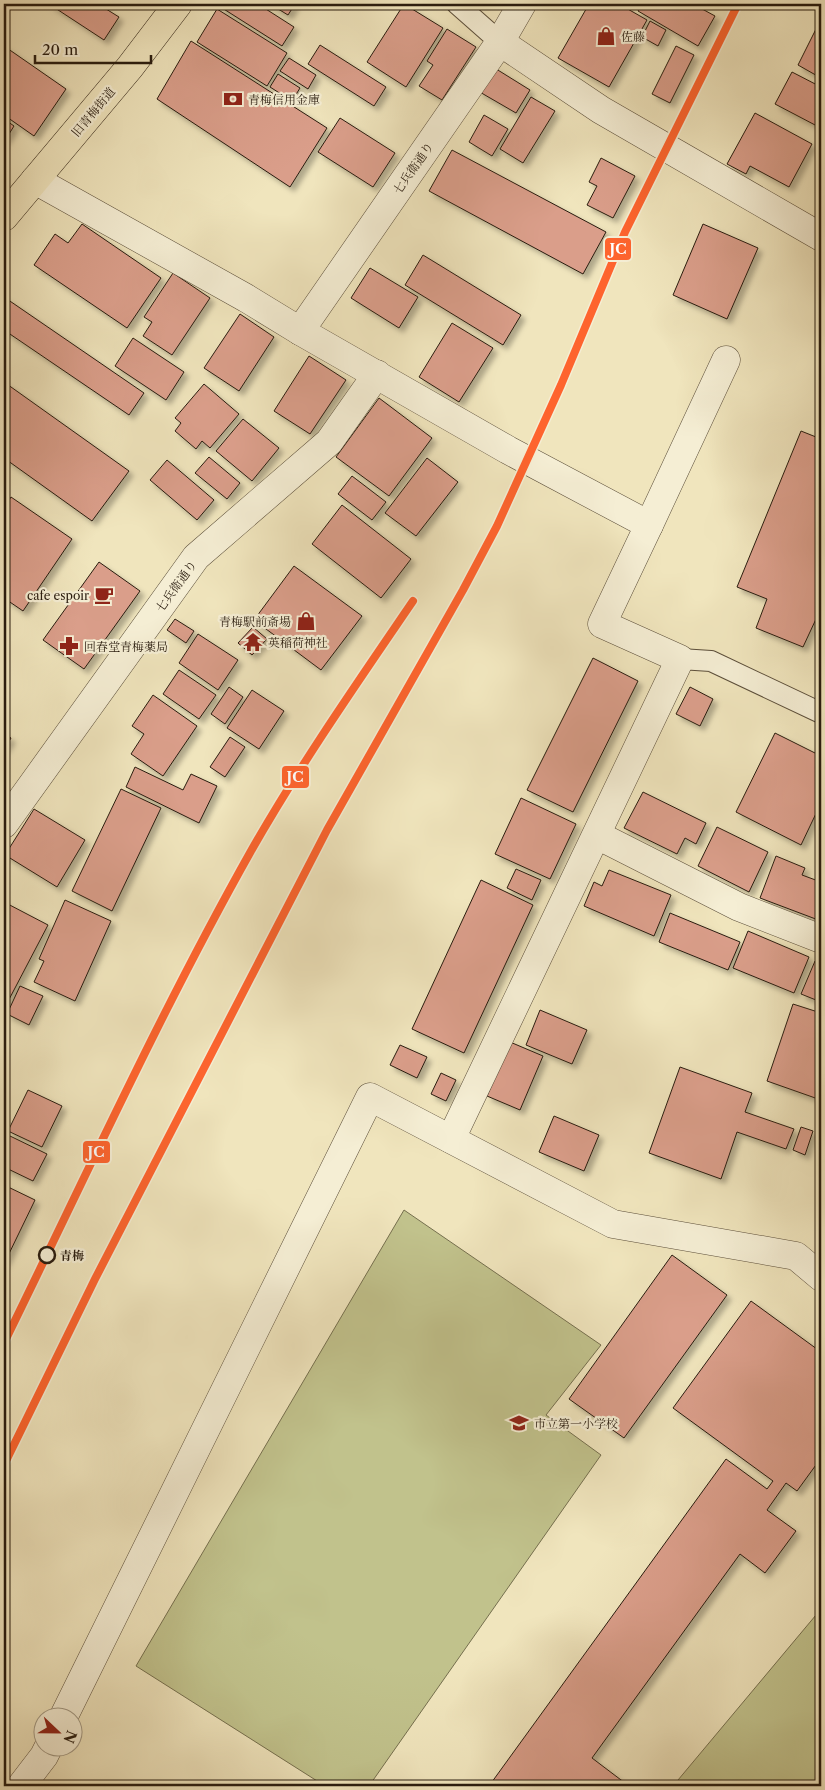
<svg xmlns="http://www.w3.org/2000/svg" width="825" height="1790" font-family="'Libre Caslon Text','Noto Serif JP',serif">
  <defs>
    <filter id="shadow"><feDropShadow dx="4.5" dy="4.5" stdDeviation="2.5" flood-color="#0004"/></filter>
  </defs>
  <rect width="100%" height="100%" fill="#f0e5bd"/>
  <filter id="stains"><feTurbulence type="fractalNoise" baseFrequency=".004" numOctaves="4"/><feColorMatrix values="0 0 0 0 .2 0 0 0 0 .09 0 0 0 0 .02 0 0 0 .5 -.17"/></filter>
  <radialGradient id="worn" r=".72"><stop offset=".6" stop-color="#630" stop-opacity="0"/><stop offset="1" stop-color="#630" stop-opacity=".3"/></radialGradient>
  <g fill="#c1c28c" stroke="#756f4e">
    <polygon points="404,1210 601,1345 546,1415 601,1455 369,1786 325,1786 136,1666"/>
    <polygon points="821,1609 821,1786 673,1786"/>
  </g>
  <g fill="#da9e8a" stroke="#291c0f" filter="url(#shadow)">
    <polygon points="49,4 98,4 119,17 104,40"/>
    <polygon points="220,4 258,4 294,27 282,46 219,6"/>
    <polygon points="270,4 295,4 288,15"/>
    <polygon points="404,4 443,28 406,87 367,62"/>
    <polygon points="589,4 619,4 647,20 609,87 558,58"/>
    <polygon points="642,4 693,4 715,16 698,46 638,11"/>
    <polygon points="217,9 287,53 267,86 197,42"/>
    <polygon points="650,21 666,30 658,46 642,37"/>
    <polygon points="447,29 476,47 442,100 419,86 433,65 427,61"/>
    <polygon points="816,29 821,32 821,78 798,65"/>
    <polygon points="191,41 327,128 290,187 157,99"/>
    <polygon points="320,45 386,87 374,106 308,64"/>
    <polygon points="4,46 66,89 34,136 4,115"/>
    <polygon points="676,46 694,55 670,103 652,94"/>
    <polygon points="289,58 316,75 308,89 280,71"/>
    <polygon points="493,67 530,90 516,113 478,91"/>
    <polygon points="792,72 821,87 821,119 817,126 775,104"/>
    <polygon points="278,74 300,88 292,101 270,87"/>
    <polygon points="531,97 555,111 523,163 500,149"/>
    <polygon points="755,113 812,144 789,187 750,166 746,174 727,164"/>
    <polygon points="484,115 508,129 492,156 469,142"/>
    <polygon points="340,118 395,153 373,187 318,152"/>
    <polygon points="4,119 14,126 4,142"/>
    <polygon points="452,150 606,232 583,274 429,191"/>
    <polygon points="601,158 635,176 613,218 587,205 597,186 589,182"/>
    <polygon points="82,224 161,278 127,328 34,265 55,234 68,243"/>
    <polygon points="703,224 758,248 727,319 673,295"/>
    <polygon points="423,255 521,315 503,345 405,285"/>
    <polygon points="370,268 418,297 399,328 351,298"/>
    <polygon points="173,273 210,298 172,355 143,336 152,322 144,317"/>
    <polygon points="4,297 144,393 129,415 4,330"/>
    <polygon points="240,314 274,337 239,391 204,368"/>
    <polygon points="452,323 493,348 459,402 419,377"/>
    <polygon points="133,338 184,372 166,400 115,366"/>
    <polygon points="309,356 346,380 310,434 274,411"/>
    <polygon points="4,382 129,471 92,521 4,458"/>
    <polygon points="204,384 239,414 210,448 202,441 196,449 175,431 181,423 175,418"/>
    <polygon points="379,398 432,438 389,496 336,457"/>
    <polygon points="243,419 279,448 252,481 216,451"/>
    <polygon points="801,431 821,439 821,621 816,619 803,647 756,628 767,599 737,587"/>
    <polygon points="209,457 240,483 227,499 195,473"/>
    <polygon points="427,458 458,482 416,536 385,513"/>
    <polygon points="167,460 214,500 197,520 150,480"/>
    <polygon points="352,476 386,502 372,520 338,494"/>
    <polygon points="11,497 72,539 23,611 4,598 4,508"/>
    <polygon points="342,505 411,559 381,598 312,544"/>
    <polygon points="99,562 140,591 84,669 43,640"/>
    <polygon points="294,566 362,616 321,670 254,620"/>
    <polygon points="175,619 194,631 186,643 167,630"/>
    <polygon points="253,627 267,639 252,655 238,643"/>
    <polygon points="198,634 238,660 218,690 179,663"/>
    <polygon points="593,658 638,681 573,812 527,790"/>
    <polygon points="179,670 216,695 199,719 163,694"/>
    <polygon points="229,687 243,697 225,724 211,714"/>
    <polygon points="690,687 713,699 700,726 676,714"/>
    <polygon points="252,690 284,711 259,749 227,728"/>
    <polygon points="153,695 197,726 163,776 131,754 144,734 132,726"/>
    <polygon points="775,733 821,756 821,803 801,845 736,812"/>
    <polygon points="4,734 11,738 4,750"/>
    <polygon points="230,737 245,747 225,777 210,767"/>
    <polygon points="135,767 183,790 191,774 217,786 199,823 126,787"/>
    <polygon points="121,789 161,808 112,911 72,891"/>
    <polygon points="643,792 706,823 696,844 685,838 677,854 624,828"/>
    <polygon points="521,798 576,824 550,879 495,854"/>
    <polygon points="34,809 85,840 57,887 5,855"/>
    <polygon points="717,827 768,852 749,892 698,866"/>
    <polygon points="776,856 805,868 802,875 821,882 821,921 760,898"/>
    <polygon points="516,869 541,880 532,900 507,888"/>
    <polygon points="609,870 671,895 654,936 584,906 594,882 602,886"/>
    <polygon points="481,880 533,905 464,1053 412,1029"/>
    <polygon points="65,900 111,921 75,1001 34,982 44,961 39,959"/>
    <polygon points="4,902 48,925 4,1009"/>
    <polygon points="670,913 740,942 728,970 659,942"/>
    <polygon points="748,931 809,957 794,993 733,968"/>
    <polygon points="815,961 821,963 821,1002 801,994"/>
    <polygon points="20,986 43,996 29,1025 7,1014"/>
    <polygon points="793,1004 821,1013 821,1100 767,1081"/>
    <polygon points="540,1010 587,1030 572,1064 526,1045"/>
    <polygon points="510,1042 543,1056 520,1110 487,1096"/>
    <polygon points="400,1045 427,1057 417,1078 390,1065"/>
    <polygon points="680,1067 752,1093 745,1112 794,1129 786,1149 737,1132 721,1179 649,1153"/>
    <polygon points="441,1073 456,1080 446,1101 431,1094"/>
    <polygon points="28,1090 62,1106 42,1147 8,1131"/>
    <polygon points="554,1116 599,1135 584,1171 539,1152"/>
    <polygon points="801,1127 813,1131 805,1155 793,1150"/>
    <polygon points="10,1136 47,1154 33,1181 4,1167 4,1149"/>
    <polygon points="4,1185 35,1200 4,1264"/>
    <polygon points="672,1255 727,1295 624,1438 569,1399"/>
    <polygon points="751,1301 821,1352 821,1458 797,1491 786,1483 767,1510 796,1531 765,1573 740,1554 592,1758 629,1786 489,1786 726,1459 767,1489 773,1481 673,1408"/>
  </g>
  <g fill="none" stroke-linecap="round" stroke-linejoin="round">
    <g stroke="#5b4e3a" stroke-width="22">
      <g id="lane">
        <polyline points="457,4 500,42"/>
        <polyline points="680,659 711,661 821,713"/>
      </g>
    </g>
    <g stroke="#5b4e3a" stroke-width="29">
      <g id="street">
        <polyline points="500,42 601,110 821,237"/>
        <polyline points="35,180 246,298 300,331 508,450 649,525 602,624 680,659 451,1139"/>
        <polyline points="300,331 500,42 522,4"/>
        <polyline points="649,525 726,360"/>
        <polyline points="4,824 196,557 329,442 377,374"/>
        <polyline points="597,835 739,907 821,939"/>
        <polyline points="63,1718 370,1097 613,1224 796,1256 821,1277"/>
        <polyline points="21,1786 44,1756 48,1748"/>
      </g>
    </g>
    <g stroke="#291c0f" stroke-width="29">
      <polyline id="primary" points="4,217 130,67 178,4"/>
    </g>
    <use href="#lane" stroke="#f5eed4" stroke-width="20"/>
    <use href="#street" stroke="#f5eed4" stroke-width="28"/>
    <use href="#primary" stroke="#f0e5bd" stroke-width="28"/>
    <g stroke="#f5eed4" stroke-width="11">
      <g id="rail-1">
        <path d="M4,1343c81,-165 157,-332 247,-492 49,-86 106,-168 162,-250"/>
        <polyline points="4,1465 95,1279 327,830 463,590 497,526 561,385 625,232 738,4"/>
      </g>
    </g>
    <use href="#rail-1" stroke="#fe642e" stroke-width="8"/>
  </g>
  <defs>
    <g id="shop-bare" transform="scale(1.5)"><path d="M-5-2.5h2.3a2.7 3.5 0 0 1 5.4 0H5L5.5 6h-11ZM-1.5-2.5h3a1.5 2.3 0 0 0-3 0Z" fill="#8f2418" stroke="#f5eed4" stroke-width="2.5" paint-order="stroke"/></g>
    <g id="bank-bare" transform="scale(1.5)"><path d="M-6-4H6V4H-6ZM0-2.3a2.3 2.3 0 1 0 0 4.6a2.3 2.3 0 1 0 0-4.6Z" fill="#8f2418" stroke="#f5eed4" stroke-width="2.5" paint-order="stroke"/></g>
    <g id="cafe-bare" transform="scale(1.5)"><path d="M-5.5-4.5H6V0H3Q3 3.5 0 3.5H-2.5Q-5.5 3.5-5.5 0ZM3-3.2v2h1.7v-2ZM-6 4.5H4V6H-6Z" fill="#8f2418" stroke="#f5eed4" stroke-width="2.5" paint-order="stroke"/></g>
    <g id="temple-bare" transform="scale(1.5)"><path d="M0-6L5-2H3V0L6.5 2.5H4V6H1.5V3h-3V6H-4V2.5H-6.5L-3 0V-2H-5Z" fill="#8f2418" stroke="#f5eed4" stroke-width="2.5" paint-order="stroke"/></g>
    <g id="pharmacy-bare" transform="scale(1.5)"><path d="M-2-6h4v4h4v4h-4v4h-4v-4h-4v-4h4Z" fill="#8f2418" stroke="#f5eed4" stroke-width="2.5" paint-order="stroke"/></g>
    <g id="school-bare" transform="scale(1.5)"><path d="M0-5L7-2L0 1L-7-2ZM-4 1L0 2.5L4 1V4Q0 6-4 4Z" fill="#8f2418" stroke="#f5eed4" stroke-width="2.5" paint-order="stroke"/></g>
  </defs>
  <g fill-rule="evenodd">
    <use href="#shop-bare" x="606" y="36"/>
    <use href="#bank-bare" x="233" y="99"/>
    <use href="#cafe-bare" x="104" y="595"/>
    <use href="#shop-bare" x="306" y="621"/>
    <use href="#temple-bare" x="253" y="642"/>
    <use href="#pharmacy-bare" x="69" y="646"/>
    <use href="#school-bare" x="519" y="1423"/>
  </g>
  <circle fill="#f5eed4" stroke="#291c0f" stroke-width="2.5" cx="47" cy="1255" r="8"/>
  <g text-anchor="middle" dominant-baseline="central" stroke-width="4.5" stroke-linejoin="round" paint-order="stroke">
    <g font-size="12" fill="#291c0f" stroke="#f5eed4" text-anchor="start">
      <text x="621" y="36">佐藤</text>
      <text x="248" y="99">青梅信用金庫</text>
      <text x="89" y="595" text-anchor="end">cafe espoir</text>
      <text x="291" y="621" text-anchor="end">青梅駅前斎場</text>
      <text x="268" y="642">英稲荷神社</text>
      <text x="84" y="646">回春堂青梅薬局</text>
      <text x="534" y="1423">市立第一小学校</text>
    </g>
    <g font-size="12" fill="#291c0f" stroke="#f5eed4">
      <text transform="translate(93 112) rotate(-50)">旧青梅街道</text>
      <text transform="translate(413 168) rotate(-55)">七兵衛通り</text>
      <text transform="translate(176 586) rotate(-54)">七兵衛通り</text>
    </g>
    <g font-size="12" font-weight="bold" fill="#291c0f" stroke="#f5eed4" text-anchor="start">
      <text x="60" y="1255">青梅</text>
    </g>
  </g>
  <g stroke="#f5eed4" stroke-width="2">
    <rect x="604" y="237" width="28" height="24" rx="5" fill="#fe642e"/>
    <rect x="281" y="765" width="29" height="24" rx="5" fill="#fe642e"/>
    <rect x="82" y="1140" width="29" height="24" rx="5" fill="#fe642e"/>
  </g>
  <g font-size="14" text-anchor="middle" font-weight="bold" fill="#fff">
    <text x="618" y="254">JC</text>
    <text x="295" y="782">JC</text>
    <text x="96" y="1157">JC</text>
  </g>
  <rect width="825" height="1790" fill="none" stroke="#f0e5bd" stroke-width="20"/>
  <rect x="5" y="5" width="815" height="1780" fill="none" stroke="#291c0f" stroke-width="2.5"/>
  <rect x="10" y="10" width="805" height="1770" fill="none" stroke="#291c0f"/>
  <g transform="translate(58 1732) rotate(112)"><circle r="24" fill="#f5eed4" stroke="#a39a85"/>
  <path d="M0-4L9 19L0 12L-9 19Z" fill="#8f2418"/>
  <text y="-8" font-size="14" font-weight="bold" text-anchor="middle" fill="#291c0f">N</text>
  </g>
  <path d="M35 55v8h116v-8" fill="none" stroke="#291c0f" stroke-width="2.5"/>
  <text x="42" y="55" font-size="15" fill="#291c0f" stroke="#f5eed4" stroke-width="4" paint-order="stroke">20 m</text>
  <rect width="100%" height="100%" filter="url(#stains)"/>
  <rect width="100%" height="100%" fill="url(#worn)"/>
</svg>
